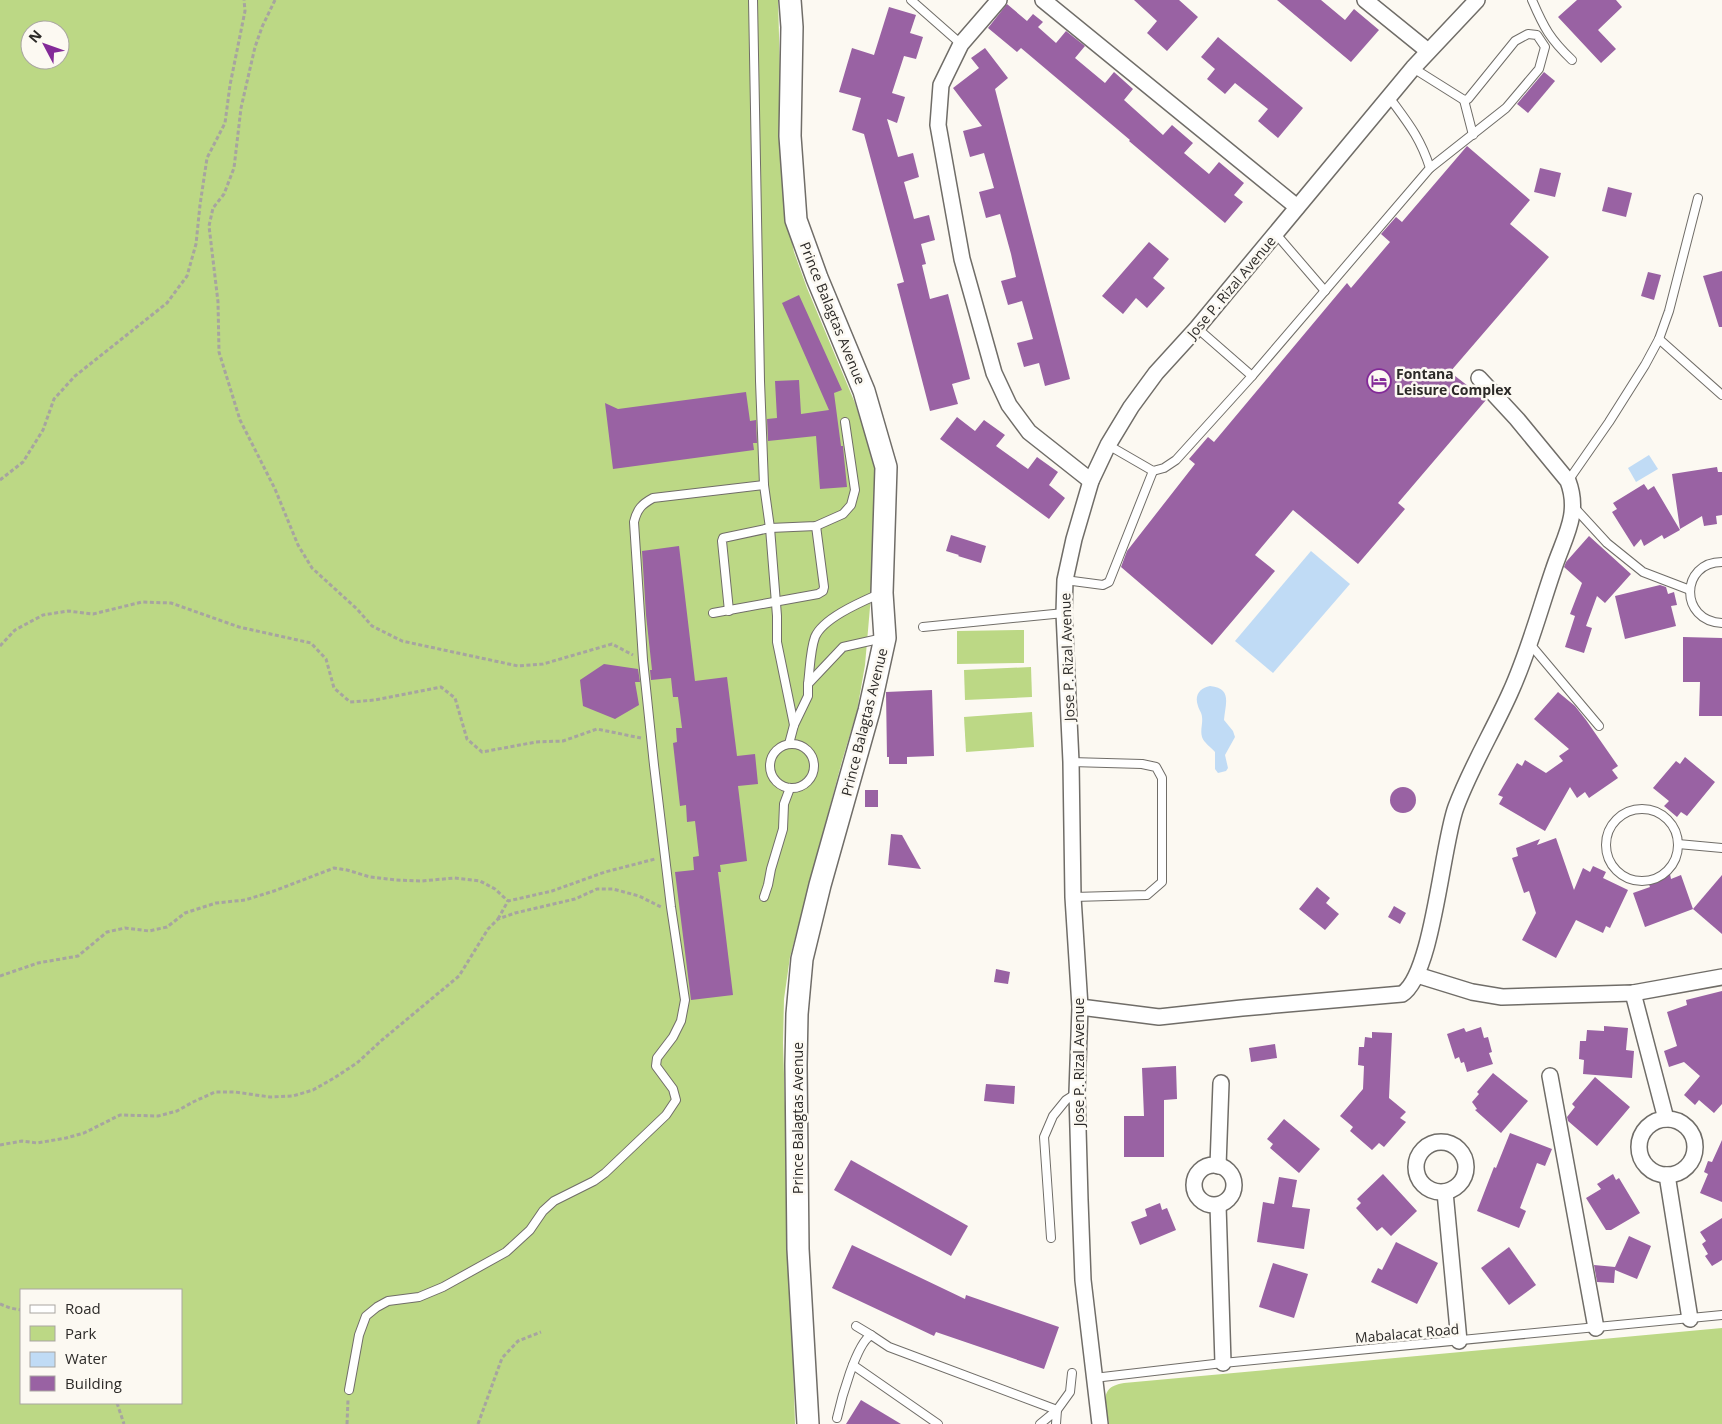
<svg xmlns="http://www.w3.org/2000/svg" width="1722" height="1424" font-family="'Open Sans',sans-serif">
  <rect width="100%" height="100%" fill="#fcf9f2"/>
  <g fill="#bcd885" fill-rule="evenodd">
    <path d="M0,0h778l5,176 3,38 8,38 13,36 48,115 17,51 4,19 -4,111 -7,81 -8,46 -15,50 -52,196 -6,42 -1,44 12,381h-795zM30,30h30v30h-30zM21,1290h160v113h-160z"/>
    <polygon points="1024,630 1024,663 957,664 957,631"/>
    <polygon points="1031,667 1032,697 965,700 964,670"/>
    <polygon points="1032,712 1034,747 966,752 964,717"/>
    <path d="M1722,1328v96h-613c-3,-21 -11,-37 15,-41z"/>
  </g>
  <g fill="#c0dbf5">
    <polygon points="1649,455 1658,469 1636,482 1628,468"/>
    <polygon points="1311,551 1350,584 1273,673 1235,641"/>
    <path d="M1210,686c23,2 15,19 14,34l9,11 2,6 -10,18 3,13 -2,3 -8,2 -3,-4v-17c-4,-5 -11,-9 -13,-15 -2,-7 1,-13 0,-20 0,-4 -3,-7 -4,-11 -4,-11 2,-18 12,-20z"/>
  </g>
  <g fill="#9962a3">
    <polygon points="1134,0 1179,0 1198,17 1167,51 1147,33 1157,21"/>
    <polygon points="1277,0 1321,0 1345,20 1354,9 1379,30 1351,62"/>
    <polygon points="1577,0 1616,0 1622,7 1598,30 1616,49 1601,63 1558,17"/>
    <polygon points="1007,4 1027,21 1033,14 1043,22 1038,27 1056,43 1066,31 1085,46 1075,58 1105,83 1114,72 1133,89 1124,100 1163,135 1172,125 1193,143 1184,153 1209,174 1219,162 1244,183 1234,195 1243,202 1225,223 1129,141 1130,140 1021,48 1017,52 988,28"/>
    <polygon points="889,7 916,15 910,33 923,37 916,59 904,56 892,93 905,97 897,123 887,119 898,157 913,153 919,177 904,182 914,219 929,215 935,240 921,244 926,264 922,265 930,299 948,294 970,379 952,384 958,404 930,411 897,284 904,282 864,134 852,130 861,98 839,92 852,48 874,55"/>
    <polygon points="1218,37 1303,108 1278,138 1258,121 1268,109 1235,83 1225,94 1207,79 1215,69 1201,57"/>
    <polygon points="985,48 1008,78 995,89 1070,379 1045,386 1039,363 1024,367 1017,343 1033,339 1022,301 1008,305 1001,281 1016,277 1011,254 1000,214 986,218 979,192 994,188 984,153 970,157 963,131 982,126 953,88 979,68 971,58"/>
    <polygon points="1544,72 1555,81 1528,113 1517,104"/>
    <polygon points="1467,146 1530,200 1510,224 1549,257 1450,372 1486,400 1398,503 1405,509 1358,564 1293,510 1255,555 1275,571 1212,645 1121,567 1127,551 1195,464 1189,459 1208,437 1214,442 1347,283 1351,288 1390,242 1381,234 1396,217 1402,222"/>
    <polygon points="1540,168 1561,173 1555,197 1534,192"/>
    <polygon points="1608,187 1632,193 1626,217 1602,211"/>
    <polygon points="1149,242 1169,259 1153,278 1165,288 1147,308 1136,298 1123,314 1102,296"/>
    <polygon points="1722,271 1722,327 1719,327 1703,276"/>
    <polygon points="1648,272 1661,275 1654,300 1641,296"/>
    <polygon points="799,295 842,390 834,393 841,446 843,446 844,457 847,487 820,489 816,436 768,441 767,419 777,418 775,381 799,380 801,414 829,410 782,303"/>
    <polygon points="746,392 750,421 756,420 757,443 753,443 754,450 613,469 605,403 618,409"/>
    <polygon points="957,417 975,431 984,420 1005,435 996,446 1028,469 1037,457 1058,472 1049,485 1065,498 1049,519 940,439"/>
    <polygon points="1717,467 1718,472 1722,472 1722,515 1716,516 1717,524 1704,526 1702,516 1680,529 1672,474"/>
    <polygon points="1644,484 1648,490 1654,486 1680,530 1664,539 1662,535 1644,546 1641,539 1634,547 1612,512 1617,509 1613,503"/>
    <polygon points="951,535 986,546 981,563 958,556 959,555 946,551"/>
    <polygon points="1589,536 1631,574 1605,603 1597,596 1586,626 1592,628 1584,653 1565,647 1575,616 1570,614 1582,583 1564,567 1566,562"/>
    <polygon points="679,546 695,681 727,677 737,756 755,754 758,784 738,786 747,861 720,865 721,872 718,872 733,995 691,1000 675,872 694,870 693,857 699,856 695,821 687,822 686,805 680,806 673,743 677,742 676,728 682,728 678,697 673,697 671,678 651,680 650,670 652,670 646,615 642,551"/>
    <polygon points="1660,585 1666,587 1668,594 1674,592 1677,605 1671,606 1676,626 1625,639 1615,596"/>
    <polygon points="1683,637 1722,638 1722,716 1699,716 1700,682 1683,682"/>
    <polygon points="604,664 638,669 640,682 635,682 639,705 615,719 583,706 580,680"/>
    <polygon points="932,690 934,756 907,757 907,764 889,764 889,757 887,757 886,692"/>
    <polygon points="1558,692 1575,706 1586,720 1618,766 1612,770 1618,778 1589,798 1585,792 1577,798 1570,787 1545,831 1499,804 1503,797 1498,795 1517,763 1522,766 1525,760 1546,773 1563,761 1559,756 1569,749 1534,719"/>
    <polygon points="1685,757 1715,782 1687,816 1681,812 1677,817 1664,806 1669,801 1653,788 1676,761 1680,764"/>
    <circle cx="1403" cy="800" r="13"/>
    <rect x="865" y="790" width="13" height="17"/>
    <polygon points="891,834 902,835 921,869 888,865"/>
    <polygon points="1556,838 1574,890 1583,868 1590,872 1593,866 1606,872 1603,878 1628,890 1610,928 1606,926 1603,933 1576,920 1556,958 1522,940 1536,913 1529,891 1524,893 1512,858 1518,856 1516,848 1540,839 1537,845"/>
    <polygon points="1670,874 1671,879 1681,875 1693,909 1645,927 1633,893 1650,887 1648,882"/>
    <polygon points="1722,875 1722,934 1693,909"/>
    <polygon points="1317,887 1330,898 1326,903 1339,914 1325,930 1299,909"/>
    <polygon points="1394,906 1406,913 1400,924 1388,917"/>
    <polygon points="996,969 1010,972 1008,984 994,982"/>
    <polygon points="1722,991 1722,1104 1714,1113 1699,1100 1695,1105 1684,1095 1700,1076 1684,1062 1669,1067 1664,1051 1677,1046 1667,1012 1687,1005 1686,1000"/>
    <polygon points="1604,1026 1628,1028 1626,1050 1634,1051 1632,1078 1583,1074 1584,1060 1579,1059 1580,1041 1586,1041 1587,1030 1604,1031"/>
    <polygon points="1481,1027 1484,1038 1488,1037 1492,1052 1489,1053 1493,1064 1467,1072 1464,1062 1461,1063 1459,1057 1455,1059 1447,1034 1464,1028 1466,1032"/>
    <polygon points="1372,1032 1392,1033 1389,1098 1406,1112 1400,1118 1406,1122 1384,1147 1379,1143 1372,1150 1350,1131 1353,1127 1340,1116 1363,1089 1364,1066 1358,1065 1359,1047 1364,1047 1365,1037 1372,1038"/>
    <polygon points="1275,1044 1277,1058 1251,1062 1249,1048"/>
    <polygon points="1176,1066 1177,1099 1164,1100 1164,1157 1124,1157 1124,1116 1144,1116 1142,1068"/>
    <polygon points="1493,1073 1528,1101 1501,1133 1475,1110 1477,1109 1472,1102 1479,1094 1477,1092"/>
    <polygon points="1595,1077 1630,1107 1597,1146 1568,1121 1567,1117 1575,1107 1572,1104"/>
    <polygon points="986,1084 1015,1086 1014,1104 984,1101"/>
    <polygon points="1284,1119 1320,1149 1299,1173 1270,1148 1273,1144 1267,1139"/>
    <polygon points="1510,1133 1552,1149 1545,1166 1537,1163 1520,1208 1526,1211 1519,1228 1477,1211 1494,1167 1496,1168"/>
    <polygon points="1722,1140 1722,1202 1700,1193 1708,1174 1704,1172 1708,1161 1712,1162"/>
    <polygon points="851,1160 968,1226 951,1256 834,1190"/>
    <polygon points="1383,1174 1417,1211 1391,1236 1382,1227 1377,1231 1356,1208 1361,1203 1357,1199"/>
    <polygon points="1613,1174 1616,1180 1619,1178 1640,1213 1611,1230 1606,1230 1586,1198 1601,1189 1597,1184"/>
    <polygon points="1279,1177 1297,1180 1292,1207 1310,1209 1304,1249 1257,1242 1263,1202 1274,1204"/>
    <polygon points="1160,1203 1162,1210 1167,1208 1176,1230 1140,1245 1131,1222 1147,1216 1145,1209"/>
    <polygon points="1722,1218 1722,1260 1712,1266 1705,1256 1708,1254 1702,1244 1706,1241 1700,1232"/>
    <polygon points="1629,1236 1651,1246 1637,1279 1615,1270 1614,1283 1597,1282 1594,1265 1615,1267"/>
    <polygon points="1396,1242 1438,1263 1417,1304 1371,1282 1378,1268 1382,1270"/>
    <polygon points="852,1245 965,1299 966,1295 1059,1327 1044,1369 936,1332 934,1336 832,1288"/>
    <polygon points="1509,1247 1536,1285 1509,1305 1481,1268"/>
    <polygon points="1273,1263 1308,1274 1294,1318 1259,1307"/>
    <polygon points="861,1400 901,1424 846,1424"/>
  </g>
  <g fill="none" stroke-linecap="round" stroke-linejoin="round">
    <g stroke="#706d68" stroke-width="10">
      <g id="lane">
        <polyline points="753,0 760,381 764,485 770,528 777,616 777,642 794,725"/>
        <polyline points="911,0 961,44"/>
        <path d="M1532,0c12,28 18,39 40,60"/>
        <polyline points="1413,68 1464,100 1468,99 1515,41 1528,34 1537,35 1545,47 1539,69 1506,108 1430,168"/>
        <polyline points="1464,100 1473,135"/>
        <polyline points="1276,234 1325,291"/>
        <polyline points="1197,328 1252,376"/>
        <polyline points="1659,339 1722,395"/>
        <path d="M1108,445l45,26 11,-3 12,-8 76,-84 178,-208c-10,-31 -22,-45 -41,-71"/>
        <polyline points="1568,481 1609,422 1645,365 1659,339 1669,311 1698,198"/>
        <polyline points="1574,507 1607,543 1643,572 1690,590"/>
        <path d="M1722,562c-42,0 -43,59 0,61"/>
        <polyline points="1065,580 1103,585 1109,582 1153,471"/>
        <polyline points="729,611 722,541 723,538 770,528 816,526 843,514 851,505 855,490 845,422"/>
        <polyline points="713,613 818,594 823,591 824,587 816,526"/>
        <polyline points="923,627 1064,613"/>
        <polyline points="1530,644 1599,726"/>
        <path d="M808,684c2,-15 2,-33 7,-47 8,-19 46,-35 64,-43"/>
        <polyline points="789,744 794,725 808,696 808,684 843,647 883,638"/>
        <circle cx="792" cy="766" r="22"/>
        <polyline points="1071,762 1142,764 1156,767 1162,778 1162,882 1147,895 1073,897"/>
        <circle cx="1642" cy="845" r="36"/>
        <polyline points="1678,844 1722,848"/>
        <polyline points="764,897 768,885 771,869 783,829 784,804 790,788"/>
        <polyline points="1051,1238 1044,1137 1053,1116 1066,1100 1077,1093"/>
        <polyline points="856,1326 871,1335"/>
        <polyline points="853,1365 938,1424"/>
        <polyline points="1094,1378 1223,1363 1722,1315"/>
        <path d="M349,1390l10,-55 7,-19 11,-9 11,-6 31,-4 24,-10 63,-35 24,-22 13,-19 11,-10 40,-20 11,-8 61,-58 10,-15 -3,-11 -17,-23 1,-8 16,-21 8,-16 4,-21 -14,-93 -17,-142 -11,-105 -9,-138c3,-13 8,-18 19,-24l111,-13"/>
        <path d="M837,1418c4,-18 19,-74 34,-83l18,12 168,63 13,-18 2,-19"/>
        <polyline points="1040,1424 1057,1410 1056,1424"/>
      </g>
    </g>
    <g stroke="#706d68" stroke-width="18">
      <g id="street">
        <polyline points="999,0 961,44 941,85 938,125 962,259 994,373 1009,405 1029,432 1091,481"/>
        <polyline points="1043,0 1297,207"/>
        <polyline points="1365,0 1428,51"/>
        <polyline points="1417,975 1472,992 1502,997 1633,993 1722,977"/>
        <polyline points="1633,993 1666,1119"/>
        <path d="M1080,1007l79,10 83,-9 160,-14c31,-19 40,-150 54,-187 15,-40 37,-76 54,-114 18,-39 29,-81 43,-122 10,-32 28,-56 15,-90l-51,-62 -38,-41"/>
        <polyline points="1550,1076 1596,1328"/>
        <circle cx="1667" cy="1147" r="28"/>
        <circle cx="1441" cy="1167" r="25"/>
        <circle cx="1214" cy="1185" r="20"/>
        <polyline points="1218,1166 1221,1083"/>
        <polyline points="1667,1175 1690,1319"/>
        <polyline points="1445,1192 1459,1341"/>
        <polyline points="1218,1205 1223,1363"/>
        <polyline points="1100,1424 1083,1280 1080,1200 1077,1093 1080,1007 1073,897 1071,762 1064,613 1065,580 1074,539 1091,481 1108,445 1131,407 1156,373 1197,328 1413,68 1477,0"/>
      </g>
    </g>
    <g stroke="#706d68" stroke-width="24">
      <polyline id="secondary" points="790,0 792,27 790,136 796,220 817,278 864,391 886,467 882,593 885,638 869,711 820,885 802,959 797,1014 796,1065 798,1249 808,1424"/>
    </g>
    <g stroke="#a7a4a0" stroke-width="3" stroke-dasharray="4 2.5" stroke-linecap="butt">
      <polyline points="275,0 262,27 255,47 241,108 234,168 224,194 213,208 209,226 218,302 219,352 240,420 275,489 298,545 312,568 357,609 372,626 402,641 518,666 543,664 612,644 633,655"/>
      <polyline points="0,480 23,462 43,430 54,399 75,376 167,303 187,276 196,244 200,205 207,158 225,123 230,85 245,11 244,0"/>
      <polyline points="0,646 15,630 43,615 68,611 93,614 142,602 171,603 239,627 311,643 326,659 334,688 350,702 375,700 441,687 455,698 467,739 482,752 536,742 563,741 597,729 641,738"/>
      <polyline points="498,919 508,901 552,891 605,872 655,859"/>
      <polyline points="0,976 38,963 78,956 107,932 125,928 149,931 167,927 185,913 216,903 245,900 274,891 334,868 347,870 370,877 396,880 422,881 454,878 480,881 495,889 508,901"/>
      <polyline points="0,1145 22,1141 37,1143 66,1138 84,1133 120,1115 158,1116 177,1111 193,1102 215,1092 235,1092 270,1097 293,1096 313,1090 334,1078 357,1063 382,1040 459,976 488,929 498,919 515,913 575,899 597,889 613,889 639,896 661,907"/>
      <polyline points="0,1304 10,1308 21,1310"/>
      <polyline points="117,1403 124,1424"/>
      <polyline points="347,1424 348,1400"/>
      <polyline points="478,1424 502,1358 518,1341 541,1332"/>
    </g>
    <use href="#lane" stroke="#fff" stroke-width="8"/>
    <use href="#street" stroke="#fff" stroke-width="15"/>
    <use href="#secondary" stroke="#fff" stroke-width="21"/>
  </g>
  <defs>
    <g id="hotel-ring" transform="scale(1.25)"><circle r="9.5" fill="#fcf9f2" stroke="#832a98" stroke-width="1.5"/><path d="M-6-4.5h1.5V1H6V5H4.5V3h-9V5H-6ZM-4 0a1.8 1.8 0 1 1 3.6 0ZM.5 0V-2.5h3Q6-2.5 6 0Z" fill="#832a98"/></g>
  </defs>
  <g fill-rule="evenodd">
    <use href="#hotel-ring" x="1379" y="381"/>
  </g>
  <g text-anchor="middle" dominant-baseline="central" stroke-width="5" stroke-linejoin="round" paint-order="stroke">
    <g font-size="14" fill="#2c2a28" stroke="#fcf9f2">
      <text transform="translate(1231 287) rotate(-50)">Jose P. Rizal Avenue</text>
      <text transform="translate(833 313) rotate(68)">Prince Balagtas Avenue</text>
      <text transform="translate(1067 657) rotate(-92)">Jose P. Rizal Avenue</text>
      <text transform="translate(864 722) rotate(-76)">Prince Balagtas Avenue</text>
      <text transform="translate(1078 1062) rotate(-90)">Jose P. Rizal Avenue</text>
      <text transform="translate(797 1118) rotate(-90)">Prince Balagtas Avenue</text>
      <text transform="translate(1407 1333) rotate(-5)">Mabalacat Road</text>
    </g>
    <g font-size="14" font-weight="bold" fill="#2c2a28" stroke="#fcf9f2" text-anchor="start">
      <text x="1396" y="373">Fontana<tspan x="1396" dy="16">Leisure Complex</tspan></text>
    </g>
  </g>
  <rect x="20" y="1289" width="162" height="115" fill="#fcf9f2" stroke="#a9a6a1"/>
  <rect x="30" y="1305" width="25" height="8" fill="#ffffff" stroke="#a9a6a1"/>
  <text x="65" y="1314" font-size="15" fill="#2c2a28">Road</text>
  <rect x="30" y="1326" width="25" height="15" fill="#bcd885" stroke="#a9a6a1"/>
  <text x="65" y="1339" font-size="15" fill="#2c2a28">Park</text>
  <rect x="30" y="1352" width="25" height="15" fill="#c0dbf5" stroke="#a9a6a1"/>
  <text x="65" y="1364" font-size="15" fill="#2c2a28">Water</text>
  <rect x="30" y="1376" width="25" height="15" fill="#9962a3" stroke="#a9a6a1"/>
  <text x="65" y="1389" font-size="15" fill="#2c2a28">Building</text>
  <g transform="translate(45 45) rotate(311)"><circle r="24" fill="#fcf9f2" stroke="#a9a6a1"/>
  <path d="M0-4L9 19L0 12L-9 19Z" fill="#832a98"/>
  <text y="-8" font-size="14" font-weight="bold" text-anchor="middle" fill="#2c2a28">N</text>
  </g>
</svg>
